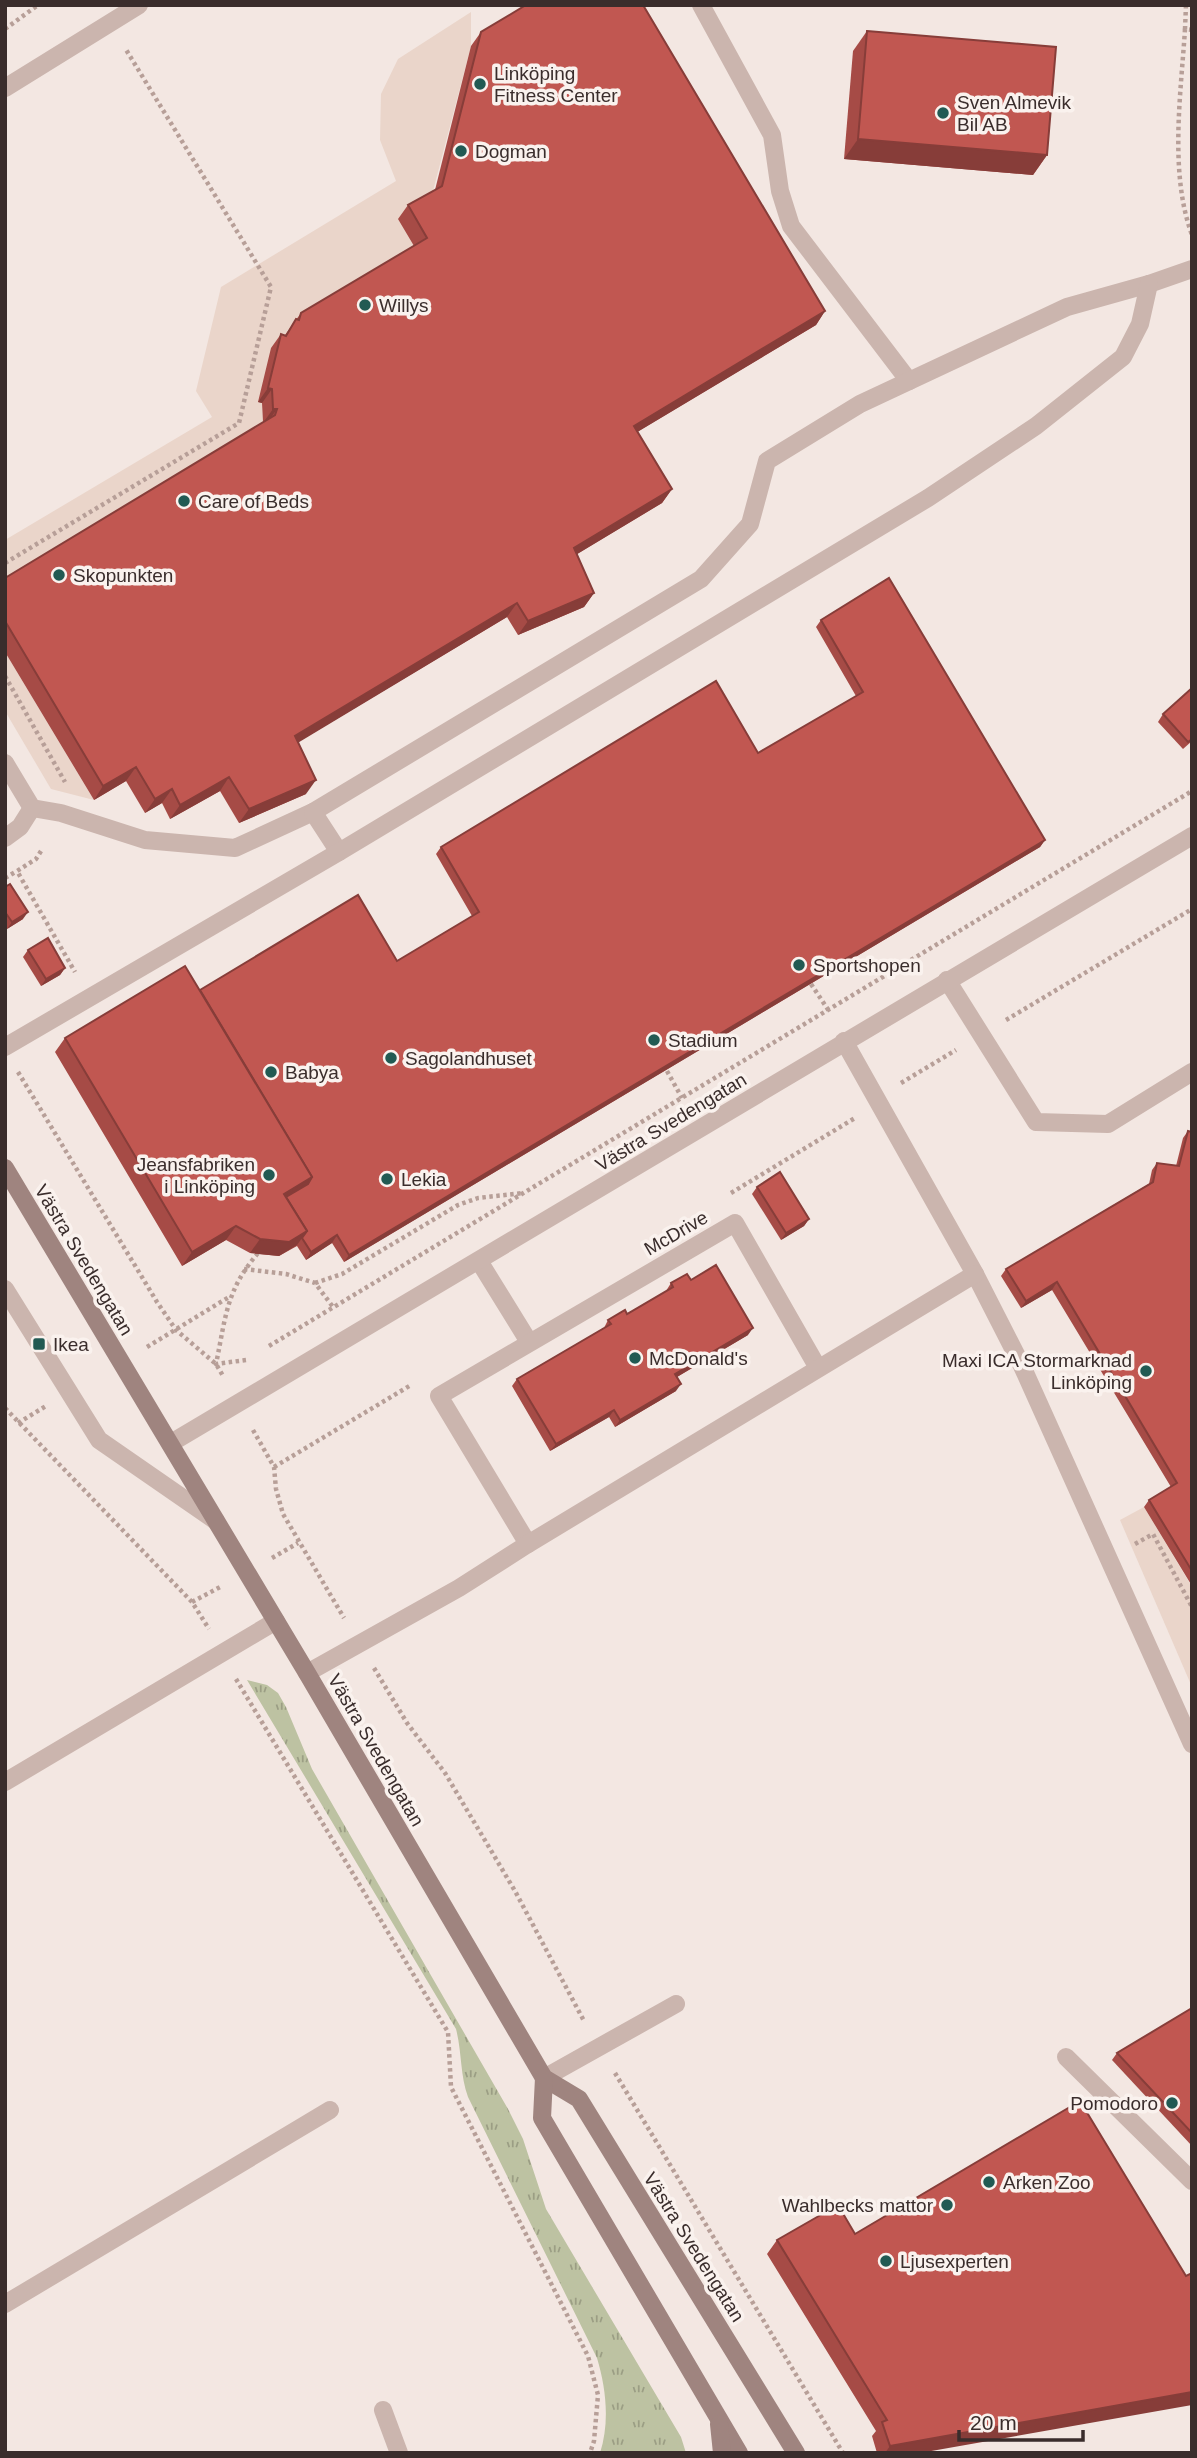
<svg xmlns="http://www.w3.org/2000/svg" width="1197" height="2458" font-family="Arial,sans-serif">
  <defs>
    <pattern id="grass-tufts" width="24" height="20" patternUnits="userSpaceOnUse" patternTransform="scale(1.75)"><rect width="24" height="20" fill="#bdc2a2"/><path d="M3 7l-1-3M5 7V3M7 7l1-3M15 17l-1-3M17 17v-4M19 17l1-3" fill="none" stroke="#9b9e84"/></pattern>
  </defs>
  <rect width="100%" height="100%" fill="#f3e7e2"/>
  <path fill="url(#grass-tufts)" d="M247,1680l20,5 11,8 8,14 26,62 196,340 15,30 23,70 135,228 5,16h-86c10,-31 6,-65 -3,-95l-129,-261c-8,-22 -6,-45 -12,-68z"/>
  <g fill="#ead5ca">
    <polygon points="471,12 471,46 417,252 258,402 262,403 263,422 267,423 5,586 5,540 212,417 196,391 221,287 396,181 380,140 381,94 398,59"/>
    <polygon points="5,652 94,800 51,789 5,711"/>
    <polygon points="1144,1507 1192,1587 1192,1687 1120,1520"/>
  </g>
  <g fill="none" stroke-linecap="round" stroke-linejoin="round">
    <g stroke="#b79f98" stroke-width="4.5" stroke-dasharray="3.5 3.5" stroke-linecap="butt">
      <polyline points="1186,5 1185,29 1192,30"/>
      <polyline points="5,29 38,5"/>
      <path d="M1185,29c-4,64 -16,144 7,206"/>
      <polyline points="5,563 239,423 271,287 125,48"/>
      <polyline points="5,676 65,782"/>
      <polyline points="41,851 36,859 17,871 75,972"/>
      <polyline points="5,878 17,871"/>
      <polyline points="811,984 829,1011"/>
      <polyline points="1006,1020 1192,909"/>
      <polyline points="667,1071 682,1098"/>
      <polyline points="18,1072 157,1302 176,1330 216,1364 223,1376"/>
      <polyline points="901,1083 956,1050"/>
      <polyline points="731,1193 855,1118"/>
      <polyline points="244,1269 286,1274 315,1283 333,1307"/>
      <polyline points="315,1283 342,1274 458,1205 478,1198 523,1193"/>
      <polyline points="269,1346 1192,791"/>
      <polyline points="147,1347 229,1297"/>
      <path d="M246,1360l-30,4c10,-48 10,-75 44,-113"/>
      <polyline points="5,1408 192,1602 209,1629"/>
      <polyline points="18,1423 46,1406"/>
      <polyline points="253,1430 274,1467 276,1489 283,1514 344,1618"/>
      <polyline points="274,1467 411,1385"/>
      <polyline points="1135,1544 1153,1534 1192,1607"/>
      <polyline points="272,1558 298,1543"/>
      <polyline points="192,1602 222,1586"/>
      <polyline points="374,1668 407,1723 445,1773 515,1891 584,2021"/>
      <polyline points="236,1679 448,2032 451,2087 588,2356 598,2395 594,2441 590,2453"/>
      <polyline points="615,2073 843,2453"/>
    </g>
    <g stroke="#cbb5ae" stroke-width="18">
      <polyline points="701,5 772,135 780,191 791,226 909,381"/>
      <polyline points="5,88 139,5"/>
      <polyline points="5,763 32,808 61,813 145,840 235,848 313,812 701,579 750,524 767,461 860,404 1067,307 1149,284 1192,269"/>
      <polyline points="313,812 339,852"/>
      <polyline points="5,838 20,827 32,808"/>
      <polyline points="947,980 1036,1122 1108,1124 1192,1072"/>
      <polyline points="844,1041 975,1274 1022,1366 1192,1744"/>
      <polyline points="5,1047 339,852 928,498 1036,426 1123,357 1140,324 1149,284"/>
      <polyline points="479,1261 529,1342"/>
      <polyline points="5,1289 99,1440 216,1521"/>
      <polyline points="528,1544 439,1396 735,1223 818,1368"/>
      <polyline points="307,1673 459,1588 528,1544 975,1274"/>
      <polyline points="5,1782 276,1621"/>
      <polyline points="1066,2057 1192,2181"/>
      <polyline points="544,2078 676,2004"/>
      <polyline points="5,2304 330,2110"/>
      <polyline points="383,2410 399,2453"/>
    </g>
    <polyline stroke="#cbb5ae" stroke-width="18" points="171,1443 1192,836"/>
    <g stroke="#9f847f" stroke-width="18">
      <polyline points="5,1168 307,1673 544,2078 579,2099 796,2453"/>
      <polyline points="544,2078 542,2118 739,2453"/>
      <polyline points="719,2424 722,2453"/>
    </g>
  </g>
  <g fill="#a64b46">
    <polygon points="867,31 1047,155 1033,175 844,159 853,51"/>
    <polygon points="481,32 825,311 816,325 637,432 672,489 662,503 577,554 594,593 584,607 518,635 507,617 298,742 306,794 239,823 220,791 170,819 162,803 145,813 126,781 94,800 5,652 5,578 263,422 262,403 258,402 271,348 281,334 285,335 301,313 414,246 398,219 408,205 435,190 471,46"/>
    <polygon points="821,620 1045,840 1040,847 344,1262 332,1243 306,1260 297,1246 279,1256 250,1253 226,1240 182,1266 55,1052 65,1038 200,990 397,961 472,916 436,854 441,847 758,753 856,696 816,627"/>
    <polygon points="1192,688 1192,741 1183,749 1158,722 1163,714"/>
    <polygon points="5,887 23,919 7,929 5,927"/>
    <polygon points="28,950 65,968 60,975 41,986 23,957"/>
    <polygon points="1188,1131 1192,1132 1192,1586 1144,1507 1149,1500 1171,1487 1052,1290 1021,1308 1001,1276 1006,1269 1149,1184 1152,1170 1157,1163 1176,1166 1183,1138"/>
    <polygon points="757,1187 809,1219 804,1226 781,1240 752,1194"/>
    <polygon points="691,1280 748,1335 677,1377 676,1391 615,1427 609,1417 550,1451 512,1386 517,1379 604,1328 608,1320 627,1314 666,1291 671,1283"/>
    <polygon points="1192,2008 1192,2146 1112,2060 1117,2053"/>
    <polygon points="777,2240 920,2453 877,2453 872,2436 876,2431 767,2254"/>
  </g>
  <g fill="#873d39">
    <polygon points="858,139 1047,155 1033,175 844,159"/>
    <polygon points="825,311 816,325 624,440 634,426"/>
    <polygon points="268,388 272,389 262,403 258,402"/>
    <polygon points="273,409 277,409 267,423 263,423"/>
    <polygon points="672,489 662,503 564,562 574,548"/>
    <polygon points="594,593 584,607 518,635 528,621"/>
    <polygon points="517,603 507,617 286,750 295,736"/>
    <polygon points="136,767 126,781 94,800 103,786"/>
    <polygon points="229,777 220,791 170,819 180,805"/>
    <polygon points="316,780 306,794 239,823 249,809"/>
    <polygon points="172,789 162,803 145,813 155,799"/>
    <polygon points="1045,840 1040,847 344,1262 349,1255"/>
    <polygon points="28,912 23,919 7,929 12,922"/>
    <polygon points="65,968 60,975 41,986 46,979"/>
    <polygon points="312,1177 303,1191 281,1204 284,1194"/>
    <polygon points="809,1219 804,1226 781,1240 786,1233"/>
    <polygon points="236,1226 226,1240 182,1266 192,1252"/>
    <polygon points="307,1231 297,1245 279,1256 250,1253 260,1239"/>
    <polygon points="337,1235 332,1243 306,1260 311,1252"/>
    <polygon points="1057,1282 1052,1290 1021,1308 1026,1301"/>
    <polygon points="753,1328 748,1335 670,1381 675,1374"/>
    <polygon points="681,1384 676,1391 615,1427 620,1420"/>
    <polygon points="614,1410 609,1417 550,1451 556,1444"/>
    <polygon points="1192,2392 1192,2405 920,2453 885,2453 890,2446"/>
  </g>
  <g fill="#c15751" stroke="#873d39" stroke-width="2">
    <polygon points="526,5 643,5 825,311 634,426 672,489 574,548 594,593 528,621 517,603 295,736 316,780 249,809 229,777 180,805 172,789 155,799 136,767 103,786 5,621 5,578 275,415 277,409 273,409 272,389 268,388 281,334 286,336 296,319 299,320 301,313 427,238 408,205 442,186 481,32"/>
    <polygon points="867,31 1056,47 1047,155 858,139"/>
    <polygon points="889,578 1045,840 349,1255 337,1235 311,1252 302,1238 307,1231 286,1197 308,1184 312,1177 200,990 358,895 397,961 479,912 441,847 716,681 758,753 863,692 821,620"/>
    <polygon points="1192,688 1192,739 1188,742 1163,714"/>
    <polygon points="10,884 28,912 12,922 5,912 5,887"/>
    <polygon points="48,938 65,968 46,979 28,950"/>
    <polygon points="185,966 312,1177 284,1194 307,1231 289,1242 260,1239 236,1226 192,1252 65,1038"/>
    <polygon points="1188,1131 1192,1132 1192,1571 1149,1500 1177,1483 1057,1282 1026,1301 1006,1269 1153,1182 1157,1163 1179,1166"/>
    <polygon points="780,1172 809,1219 786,1233 757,1187"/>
    <polygon points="716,1265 753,1328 675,1374 681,1384 620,1420 614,1410 556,1444 517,1379 611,1324 608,1320 625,1310 627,1314 673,1287 671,1283 687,1274 691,1280"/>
    <polygon points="1192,2008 1192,2133 1117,2053"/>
    <polygon points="1080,2101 1186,2276 1192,2273 1192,2392 890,2446 882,2422 887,2420 777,2240 838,2205 855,2234"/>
  </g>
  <g fill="#225a53" stroke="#faf2ee" stroke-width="2.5">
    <circle cx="480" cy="84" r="7"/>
    <circle cx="943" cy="113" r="7"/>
    <circle cx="461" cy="151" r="7"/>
    <circle cx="365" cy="305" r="7"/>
    <circle cx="184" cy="501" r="7"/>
    <circle cx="59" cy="575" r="7"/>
    <circle cx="799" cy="965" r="7"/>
    <circle cx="654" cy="1040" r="7"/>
    <circle cx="391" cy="1058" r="7"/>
    <circle cx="271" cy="1072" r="7"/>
    <circle cx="269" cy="1175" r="7"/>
    <circle cx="387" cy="1179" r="7"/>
    <rect x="32" y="1337" width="14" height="14" rx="3.5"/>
    <circle cx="635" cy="1358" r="7"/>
    <circle cx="1146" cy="1371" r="7"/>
    <circle cx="1172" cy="2103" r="7"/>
    <circle cx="989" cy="2182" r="7"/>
    <circle cx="947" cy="2205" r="7"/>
    <circle cx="886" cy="2261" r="7"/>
  </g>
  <g text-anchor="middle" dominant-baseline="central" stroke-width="7" stroke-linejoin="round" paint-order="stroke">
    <g font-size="19" fill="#3a2d2c" stroke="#faf2ee" text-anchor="start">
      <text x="494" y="73">Linköping<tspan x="494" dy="22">Fitness Center</tspan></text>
      <text x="957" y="102">Sven Almevik<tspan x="957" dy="22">Bil AB</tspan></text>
      <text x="475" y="151">Dogman</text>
      <text x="379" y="305">Willys</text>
      <text x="198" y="501">Care of Beds</text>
      <text x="73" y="575">Skopunkten</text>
      <text x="813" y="965">Sportshopen</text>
      <text x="668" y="1040">Stadium</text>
      <text x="405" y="1058">Sagolandhuset</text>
      <text x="285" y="1072">Babya</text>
      <text x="255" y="1164" text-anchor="end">Jeansfabriken<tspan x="255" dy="22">i Linköping</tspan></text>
      <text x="401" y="1179">Lekia</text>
      <text x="53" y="1344">Ikea</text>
      <text x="649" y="1358">McDonald's</text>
      <text x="1132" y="1360" text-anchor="end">Maxi ICA Stormarknad<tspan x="1132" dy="22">Linköping</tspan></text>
      <text x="1158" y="2103" text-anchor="end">Pomodoro</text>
      <text x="1003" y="2182">Arken Zoo</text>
      <text x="933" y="2205" text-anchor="end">Wahlbecks mattor</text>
      <text x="900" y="2261">Ljusexperten</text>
    </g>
    <g font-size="19" fill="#3a2d2c" stroke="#faf2ee">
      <text transform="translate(671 1122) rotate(-31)">Västra Svedengatan</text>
      <text transform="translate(676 1233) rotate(-30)">McDrive</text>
      <text transform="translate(84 1260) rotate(59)">Västra Svedengatan</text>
      <text transform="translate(376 1750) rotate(60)">Västra Svedengatan</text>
      <text transform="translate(694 2247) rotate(58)">Västra Svedengatan</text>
    </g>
  </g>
  <rect width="1197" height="2458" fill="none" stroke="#3a2d2c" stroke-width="14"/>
  <path d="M959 2430v10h124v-10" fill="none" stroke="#3a2d2c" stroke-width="3.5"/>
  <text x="970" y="2430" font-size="21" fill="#3a2d2c" stroke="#faf2ee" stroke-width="5" paint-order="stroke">20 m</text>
</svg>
